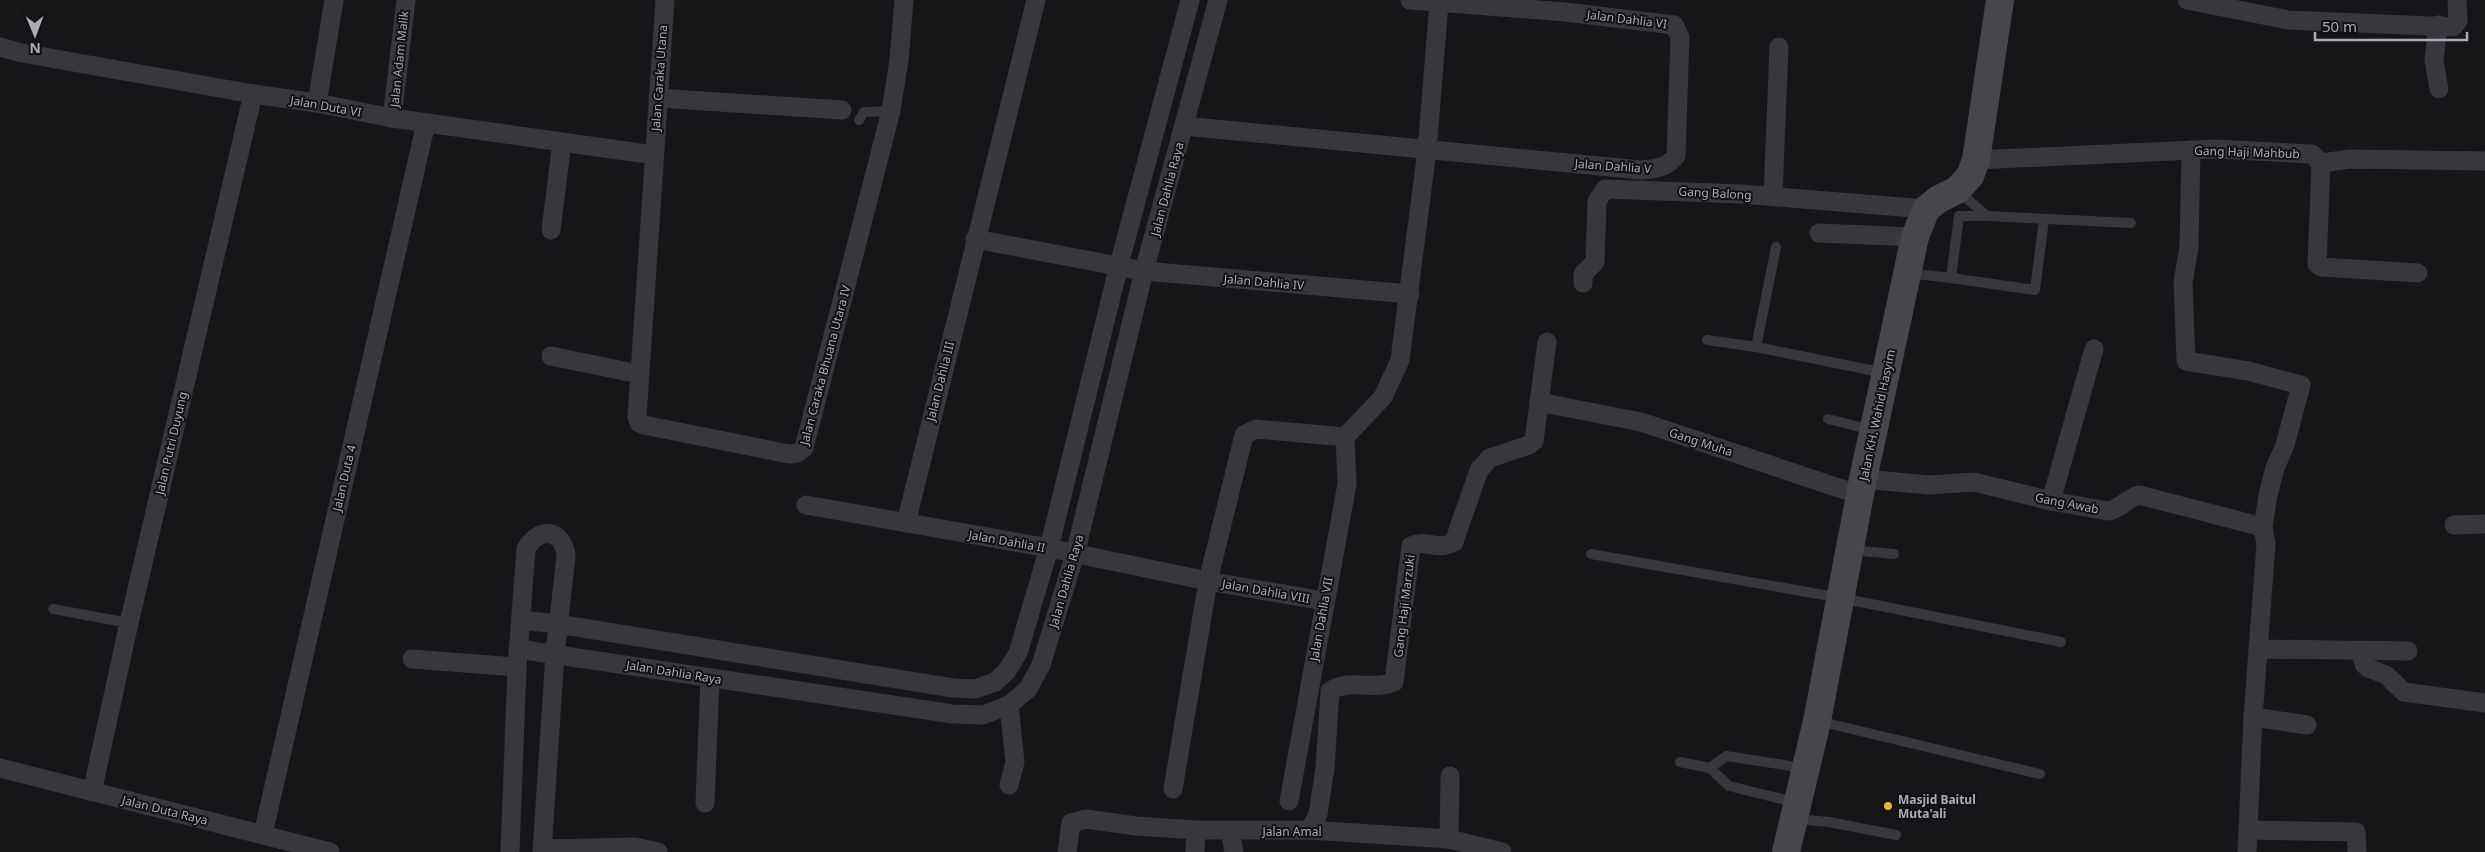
<svg xmlns="http://www.w3.org/2000/svg" width="2485" height="852" font-family="'Noto Sans',sans-serif">
  <rect width="100%" height="100%" fill="#161618"/>
  <g fill="none" stroke-linecap="round" stroke-linejoin="round">
    <g stroke="#37383d" stroke-width="10">
      <polyline points="859,120 864,112 891,111"/>
      <polyline points="1958,191 1987,216 2131,223"/>
      <polyline points="1987,216 1959,216 1951,278 2035,290 2044,219"/>
      <polyline points="1908,273 1951,278"/>
      <polyline points="1707,340 1756,347 1885,373"/>
      <polyline points="1756,347 1776,247"/>
      <polyline points="1828,419 1872,430"/>
      <polyline points="1851,550 1894,554"/>
      <polyline points="1591,554 1841,598 2061,642"/>
      <polyline points="53,609 129,623"/>
      <polyline points="1818,721 2040,774"/>
      <polyline points="1680,762 1710,768 1729,786 1798,803"/>
      <polyline points="1710,768 1726,756 1804,768"/>
      <polyline points="1795,819 1829,822 1896,835"/>
    </g>
    <g stroke="#37383d" stroke-width="19">
      <polyline points="665,0 637,417 639,423 644,425 789,454 797,453 804,448 891,111 899,60 904,0"/>
      <polyline points="2187,0 2288,20 2453,27 2458,21 2457,0"/>
      <polyline points="2438,25 2434,60 2439,89"/>
      <polyline points="0,47 22,53 253,94 317,103 392,118 654,155"/>
      <polyline points="658,98 842,110"/>
      <polyline points="317,103 334,0"/>
      <polyline points="392,118 406,0"/>
      <path d="M1184,126l457,44c14,-1 25,-2 35,-14l4,-119 -6,-12 -109,-13 -155,-12"/>
      <polyline points="2191,150 2189,247 2183,282 2186,361 2248,371 2301,385 2285,445 2275,468 2268,495 2263,527 2266,544 2253,717 2247,852"/>
      <polyline points="1976,160 2216,149 2312,154 2321,163 2351,159 2485,161"/>
      <polyline points="2321,163 2317,264 2321,267 2418,273"/>
      <polyline points="1773,196 1779,47"/>
      <polyline points="551,230 562,142"/>
      <polyline points="1819,233 1915,237"/>
      <polyline points="975,239 1144,271 1410,294"/>
      <polyline points="1583,283 1583,274 1595,262 1597,201 1605,189 1741,194 1926,209"/>
      <polyline points="551,356 639,374"/>
      <polyline points="1539,402 1641,422 1860,495"/>
      <path d="M1863,479l66,6 45,-3 77,19 57,10c10,-1 20,-13 31,-16l124,32"/>
      <polyline points="2051,501 2094,349"/>
      <polyline points="806,505 1049,548 1208,581 1324,601"/>
      <polyline points="906,523 1036,0"/>
      <polyline points="2454,525 2485,524"/>
      <polyline points="521,620 558,624 953,688 975,689 995,682 1006,672 1018,653 1049,548 1119,265 1190,0"/>
      <polyline points="518,649 953,714 983,715 1009,705 1028,689 1041,665 1075,554 1144,271 1218,0"/>
      <polyline points="2258,649 2408,651"/>
      <polyline points="2362,651 2364,664 2368,668 2386,675 2404,692 2485,703"/>
      <polyline points="412,659 517,667"/>
      <polyline points="1009,705 1015,762 1009,785"/>
      <polyline points="2253,717 2307,725"/>
      <polyline points="0,768 330,852"/>
      <polyline points="1173,789 1208,581 1244,435 1256,429 1345,437 1383,397 1400,360 1427,150 1439,3"/>
      <polyline points="92,792 129,623 253,94"/>
      <polyline points="1289,801 1347,484 1345,437"/>
      <polyline points="705,803 710,678"/>
      <path d="M1310,830l8,-16 7,-46 5,-77c19,-13 43,0 64,-9l17,-136c16,-8 25,6 43,-4l25,-72 11,-12 39,-13 5,-4 13,-99"/>
      <polyline points="2248,830 2356,832 2357,852"/>
      <polyline points="1230,831 1234,852"/>
      <polyline points="263,834 426,123"/>
      <polyline points="1449,839 1450,776"/>
      <polyline points="543,849 635,847 658,852"/>
      <path d="M510,852l7,-185 9,-118c13,-23 37,-20 40,7l-11,98 -13,198"/>
      <polyline points="1067,852 1071,823 1086,819 1136,826 1196,830 1310,830 1449,839 1502,852"/>
      <polyline points="1195,852 1196,830"/>
    </g>
    <polyline stroke="#45474d" stroke-width="28" points="1786,852 1817,721 1863,479 1915,237 1926,209 1939,199 1957,190 1970,176 1976,160 2000,0"/>
  </g>
  <circle fill="#f2b134" stroke="#111113" stroke-width="2" cx="1888" cy="806" r="5"/>
  <g text-anchor="middle" dominant-baseline="central" stroke-width="4" stroke-linejoin="round" paint-order="stroke">
    <g font-size="12" fill="#a8adb8" stroke="#111113">
      <text transform="translate(1627 19) rotate(7)">Jalan Dahlia VI</text>
      <text transform="translate(399 59) rotate(-84)">Jalan Adam Malik</text>
      <text transform="translate(659 78) rotate(-86)">Jalan Caraka Utana</text>
      <text transform="translate(326 106) rotate(10)">Jalan Duta VI</text>
      <text transform="translate(2247 152) rotate(2)">Gang Haji Mahbub</text>
      <text transform="translate(1613 166) rotate(4)">Jalan Dahlia V</text>
      <text transform="translate(1167 189) rotate(-75)">Jalan Dahlia Raya</text>
      <text transform="translate(1715 193) rotate(3)">Gang Balong</text>
      <text transform="translate(1264 282) rotate(5)">Jalan Dahlia IV</text>
      <text transform="translate(825 365) rotate(-75)">Jalan Caraka Bhuana Utara IV</text>
      <text transform="translate(940 381) rotate(-76)">Jalan Dahlia III</text>
      <text transform="translate(1877 415) rotate(-78)">Jalan KH. Wahid Hasyim</text>
      <text transform="translate(1701 442) rotate(18)">Gang Muha</text>
      <text transform="translate(171 443) rotate(-77)">Jalan Putri Duyung</text>
      <text transform="translate(344 478) rotate(-77)">Jalan Duta 4</text>
      <text transform="translate(2067 503) rotate(11)">Gang Awab</text>
      <text transform="translate(1007 541) rotate(10)">Jalan Dahlia II</text>
      <text transform="translate(1066 581) rotate(-74)">Jalan Dahlia Raya</text>
      <text transform="translate(1266 591) rotate(10)">Jalan Dahlia VIII</text>
      <text transform="translate(1404 606) rotate(-83)">Gang Haji Marzuki</text>
      <text transform="translate(1321 619) rotate(-80)">Jalan Dahlia VII</text>
      <text transform="translate(674 672) rotate(9)">Jalan Dahlia Raya</text>
      <text transform="translate(165 810) rotate(14)">Jalan Duta Raya</text>
      <text x="1292" y="831">Jalan Amal</text>
    </g>
    <g font-size="12" font-weight="bold" fill="#a8adb8" stroke="#111113" text-anchor="start">
      <text x="1898" y="799">Masjid Baitul<tspan x="1898" dy="14">Muta'ali</tspan></text>
    </g>
  </g>
  <g transform="translate(35 35) rotate(179)" stroke="#111113" stroke-width="4" paint-order="stroke">
  <path d="M0-4L9 19L0 12L-9 19Z" fill="#a8adb8"/>
  <text y="-8" font-size="14" font-weight="bold" text-anchor="middle" fill="#a8adb8">N</text>
  </g>
  <path d="M2315 32v8h152v-8" fill="none" stroke="#a8adb8" stroke-width="2.5"/>
  <text x="2322" y="32" font-size="15" fill="#a8adb8" stroke="#111113" stroke-width="4" paint-order="stroke">50 m</text>
</svg>
